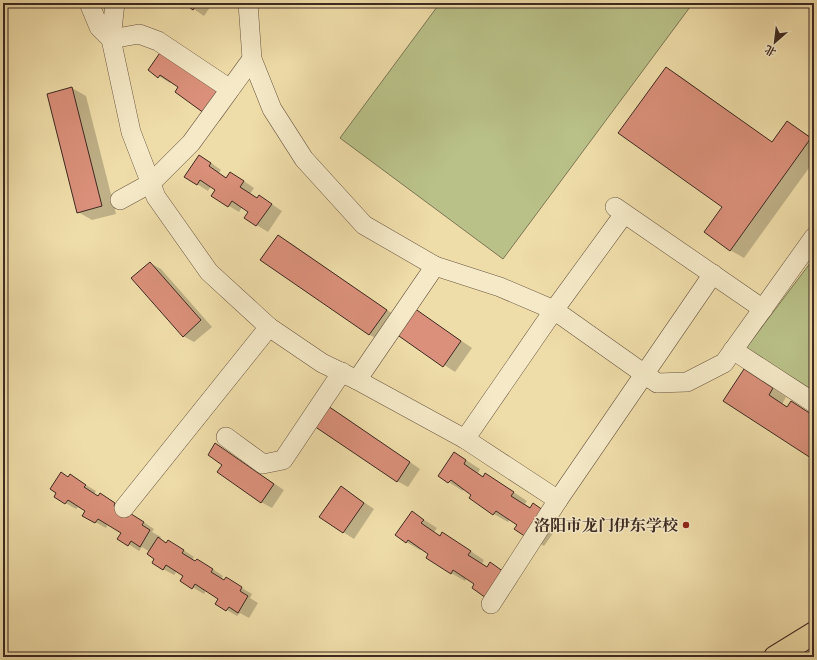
<svg xmlns="http://www.w3.org/2000/svg" width="817" height="660" font-family="'Gentium Book Plus','Noto Serif SC',serif">
  <rect width="100%" height="100%" fill="#efdda9"/>
  <filter id="stains"><feTurbulence type="fractalNoise" baseFrequency=".005" numOctaves="4"/><feColorMatrix values="0 0 0 0 .2 0 0 0 0 .09 0 0 0 0 .02 0 0 0 .5 -.17"/></filter>
  <radialGradient id="worn" r=".72"><stop offset=".6" stop-color="#630" stop-opacity="0"/><stop offset="1" stop-color="#630" stop-opacity=".3"/></radialGradient>
  <g fill="#b9c188" stroke="#7c7654">
    <polygon points="440,3 693,3 503,259 340,138"/>
    <polygon points="814,258 814,391 746,348"/>
  </g>
  <g fill="#0003">
    <polygon points="185,3 213,3 204,16"/>
    <polygon points="666,68 680,76 773,143 788,122 814,139 814,161 744,258 730,250 723,207"/>
    <polygon points="149,70 205,75 237,97 220,121 209,115 180,87 171,81 170,83"/>
    <polygon points="72,88 86,96 116,214 92,220 78,212"/>
    <polygon points="210,162 221,170 219,173 227,178 241,179 254,188 250,194 258,199 270,203 282,211 268,232 245,218 249,212 242,207 239,212 229,206 217,190 211,186 208,191 186,177"/>
    <polygon points="278,236 292,244 400,319 384,343 370,335 261,259"/>
    <polygon points="150,263 161,269 212,327 194,342 183,336"/>
    <polygon points="425,316 472,348 455,372 397,334"/>
    <polygon points="758,379 786,397 782,404 788,407 791,402 814,416 814,459 725,400"/>
    <polygon points="339,413 420,469 408,487 397,481"/>
    <polygon points="216,445 284,490 272,508 261,502 223,464"/>
    <polygon points="455,453 480,469 478,473 484,477 486,474 527,501 525,504 531,508 533,504 561,522 544,546 530,538 518,525 510,519 508,522 494,514 470,498 473,494 464,489 463,491 439,476"/>
    <polygon points="69,478 81,482 96,491 94,494 111,501 126,510 124,513 139,519 154,529 152,532 161,537 159,539 167,543 179,547 194,557 192,560 208,566 223,576 221,579 224,581 237,585 252,594 250,598 258,603 249,618 240,613 237,616 227,610 220,598 206,590 204,594 182,581 184,576 177,571 174,575 163,569 150,552 142,547 139,551 119,538 122,533 108,524 106,528 95,522 87,511 79,506 76,509 55,497"/>
    <polygon points="352,494 374,509 354,539 343,532"/>
    <polygon points="412,512 437,528 434,532 441,536 457,542 484,560 482,564 488,568 490,564 518,581 501,606 467,578 465,581 451,573 430,554 422,548 420,550 406,542"/>
  </g>
  <g fill="#da907a" stroke="#3e2a21">
    <polygon points="183,3 198,3 193,10"/>
    <polygon points="164,47 227,90 208,116 175,92 178,87 160,75 158,78 148,70"/>
    <polygon points="666,67 772,142 787,121 811,138 730,251 704,232 722,207 618,133"/>
    <polygon points="72,87 102,206 77,213 47,94"/>
    <polygon points="199,155 211,163 209,166 226,178 230,172 244,181 240,187 257,198 259,195 272,204 256,226 244,218 248,212 232,201 228,207 211,196 215,190 200,180 197,185 184,177"/>
    <polygon points="278,235 387,310 369,335 260,260"/>
    <polygon points="150,262 201,320 183,337 131,278"/>
    <polygon points="414,308 461,341 443,367 396,334"/>
    <polygon points="744,369 773,388 769,395 787,407 791,401 814,416 814,460 723,401"/>
    <polygon points="328,406 410,462 397,482 314,426"/>
    <polygon points="215,443 274,484 261,503 217,472 222,465 208,455"/>
    <polygon points="454,452 466,460 464,464 483,477 485,473 514,492 511,496 530,508 533,503 547,513 529,539 514,529 517,525 496,511 493,515 469,498 471,495 451,480 448,483 438,476"/>
    <polygon points="61,472 68,477 70,474 86,485 84,487 98,496 100,493 115,503 114,506 126,514 128,512 144,522 142,525 150,530 140,547 131,541 128,546 117,539 121,533 98,519 95,523 82,516 85,511 68,500 65,504 54,497 56,493 50,489"/>
    <polygon points="341,486 364,503 343,533 319,517"/>
    <polygon points="412,511 424,520 421,523 440,536 442,532 471,551 468,555 487,567 490,562 504,572 486,598 472,588 474,584 453,570 451,574 426,558 428,554 408,540 406,543 395,535"/>
    <polygon points="158,537 166,543 168,540 184,550 182,553 195,561 197,559 213,569 211,572 224,580 226,577 242,587 240,591 248,596 238,613 229,607 226,611 215,604 218,599 195,584 192,589 180,581 183,576 166,565 163,570 152,563 154,559 147,554"/>
  </g>
  <g fill="none" stroke-linecap="round" stroke-linejoin="round">
    <g stroke="#6a5743" stroke-width="20">
      <g id="minor">
        <polyline points="89,3 99,27 111,39 139,34 158,41 230,89"/>
        <polyline points="115,3 111,39 131,132 156,197 209,272 269,327 322,363 357,380 465,439 558,500"/>
        <polyline points="248,3 252,59 272,109 304,159 364,225 435,266 500,287 554,310 657,383 687,382 724,363 814,237"/>
        <polyline points="120,200 151,183 191,143 252,59"/>
        <polyline points="615,207 763,309"/>
        <polyline points="733,350 814,403"/>
        <polyline points="357,380 435,266"/>
        <polyline points="226,437 263,464 283,460 342,372"/>
        <polyline points="465,439 554,310 624,214"/>
        <polyline points="124,508 269,327"/>
        <polyline points="491,604 558,500 713,274"/>
      </g>
    </g>
    <g stroke="#3e2a21" stroke-width="24">
      <polyline id="major" points="775,657 814,633"/>
    </g>
    <use href="#minor" stroke="#f5e9c7" stroke-width="19"/>
    <use href="#major" stroke="#efdda9" stroke-width="22"/>
  </g>
  <circle fill="#8f2418" stroke="#f5e9c7" stroke-width="1.5" cx="686" cy="525" r="4"/>
  <g text-anchor="middle" dominant-baseline="central" stroke-width="3" stroke-linejoin="round" paint-order="stroke">
    <g font-size="16" font-weight="bold" fill="#3e2a21" stroke="#f5e9c7" text-anchor="end">
      <text x="678" y="525">洛阳市龙门伊东学校</text>
    </g>
  </g>
  <rect width="817" height="660" fill="none" stroke="#efdda9" stroke-width="16"/>
  <rect x="4" y="4" width="809" height="652" fill="none" stroke="#3e2a21" stroke-width="2"/>
  <rect x="8" y="8" width="801" height="644" fill="none" stroke="#3e2a21"/>
  <g transform="translate(775 42) rotate(208)" stroke="#f5e9c7" stroke-width="3" paint-order="stroke">
  <path d="M0-3L7 15L0 10L-7 15Z" fill="#3e2a21"/>
  <text y="-6" font-size="11" font-weight="bold" text-anchor="middle" fill="#3e2a21">北</text>
  </g>
  <rect width="100%" height="100%" filter="url(#stains)"/>
  <rect width="100%" height="100%" fill="url(#worn)"/>
</svg>
